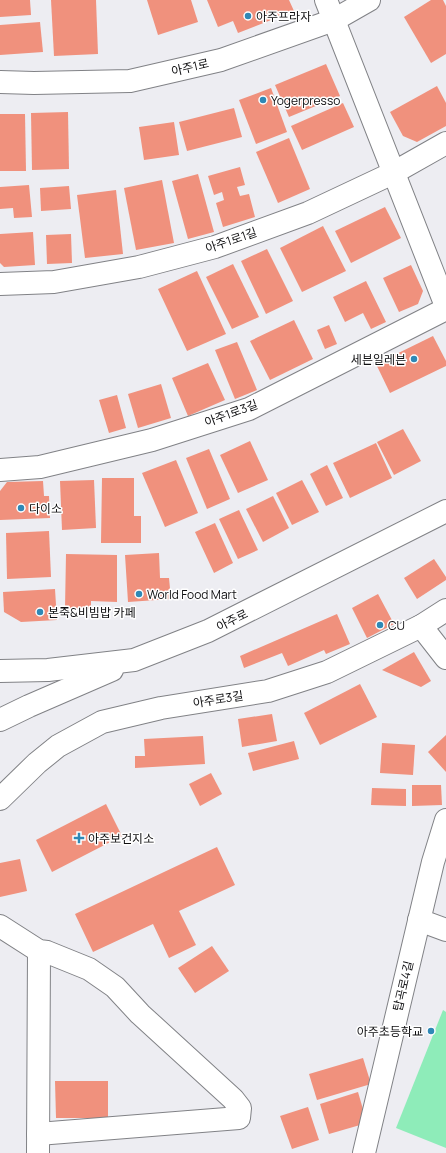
<svg xmlns="http://www.w3.org/2000/svg" width="446" height="1153" font-family="Manrope,'Noto Sans KR',sans-serif">
  <rect width="100%" height="100%" fill="#ededf2"/>
  <polygon fill="#8eecb9" points="443,1010 446,1012 446,1148 396,1128"/>
  <g fill="#f0917d">
    <polygon points="0,0 30,0 31,15 0,17"/>
    <polygon points="51,0 96,0 98,54 54,56"/>
    <polygon points="147,0 191,0 198,22 158,35"/>
    <polygon points="207,0 289,0 294,11 238,33 233,21 218,27"/>
    <polygon points="431,0 443,0 446,6 446,54 431,63 404,17"/>
    <polygon points="40,22 43,52 0,55 0,25"/>
    <polygon points="326,64 340,96 289,117 275,85"/>
    <polygon points="437,86 446,103 446,126 417,142 403,136 390,112"/>
    <polygon points="271,88 287,132 256,144 239,100"/>
    <polygon points="343,103 354,127 302,150 291,126"/>
    <polygon points="234,108 242,137 187,151 179,122"/>
    <polygon points="68,112 69,169 32,170 31,113"/>
    <polygon points="0,114 25,114 26,171 0,171"/>
    <polygon points="174,122 179,155 144,160 139,127"/>
    <polygon points="289,138 310,189 278,203 256,152"/>
    <polygon points="240,167 245,185 237,187 240,196 249,194 255,217 223,227 216,203 224,200 222,192 214,195 208,176"/>
    <polygon points="198,174 214,232 188,239 172,181"/>
    <polygon points="162,180 174,243 136,250 124,188"/>
    <polygon points="29,185 32,217 14,218 13,208 0,209 0,187"/>
    <polygon points="69,186 71,209 41,211 40,188"/>
    <polygon points="116,190 123,254 85,258 77,195"/>
    <polygon points="385,207 401,238 351,263 335,231"/>
    <polygon points="323,226 346,271 302,292 280,248"/>
    <polygon points="33,232 35,265 4,267 0,263 0,234"/>
    <polygon points="71,234 72,263 47,264 46,235"/>
    <polygon points="267,249 293,301 266,314 241,261"/>
    <polygon points="233,264 259,317 232,329 206,277"/>
    <polygon points="411,265 423,291 418,304 399,312 383,278"/>
    <polygon points="197,271 226,334 187,351 158,289"/>
    <polygon points="366,281 386,322 371,329 363,313 345,322 333,297"/>
    <polygon points="294,320 313,359 270,380 250,341"/>
    <polygon points="329,325 337,344 325,349 317,330"/>
    <polygon points="433,336 446,361 446,366 390,393 376,364"/>
    <polygon points="237,342 257,390 235,399 215,350"/>
    <polygon points="208,363 225,400 188,416 172,378"/>
    <polygon points="161,384 171,418 138,428 128,394"/>
    <polygon points="117,395 126,428 109,433 99,400"/>
    <polygon points="403,429 421,461 394,475 377,442"/>
    <polygon points="250,441 268,480 238,493 220,455"/>
    <polygon points="376,443 392,478 350,498 333,463"/>
    <polygon points="209,449 230,499 207,509 186,458"/>
    <polygon points="176,460 198,513 165,527 142,473"/>
    <polygon points="327,465 343,498 326,506 310,474"/>
    <polygon points="102,478 134,478 134,516 141,516 141,543 101,543"/>
    <polygon points="94,480 96,528 62,530 60,481"/>
    <polygon points="302,480 319,512 292,525 276,493"/>
    <polygon points="43,481 44,496 49,496 50,518 0,520 0,491 7,482"/>
    <polygon points="273,496 289,528 263,542 246,509"/>
    <polygon points="239,510 258,550 238,559 219,519"/>
    <polygon points="215,523 233,563 214,573 195,532"/>
    <polygon points="49,531 51,577 7,579 6,533"/>
    <polygon points="159,553 160,578 169,578 171,599 128,602 125,555"/>
    <polygon points="66,554 117,555 117,602 91,601 91,609 65,608"/>
    <polygon points="434,559 446,577 446,580 417,599 404,578"/>
    <polygon points="55,589 57,620 21,622 4,612 3,592"/>
    <polygon points="378,594 394,624 367,638 352,608"/>
    <polygon points="337,614 350,644 326,654 324,650 288,666 282,653 244,668 240,656"/>
    <polygon points="414,652 431,681 421,687 382,670"/>
    <polygon points="360,684 377,717 320,745 304,713"/>
    <polygon points="272,714 277,741 242,747 238,719"/>
    <polygon points="446,735 446,772 428,752"/>
    <polygon points="203,736 205,764 135,768 135,756 145,756 144,739"/>
    <polygon points="294,741 299,759 253,771 248,753"/>
    <polygon points="382,743 415,745 413,775 380,773"/>
    <polygon points="211,773 222,794 200,806 189,784"/>
    <polygon points="412,785 441,785 442,805 412,806"/>
    <polygon points="372,788 406,789 406,806 371,805"/>
    <polygon points="106,804 122,836 52,872 36,840"/>
    <polygon points="217,847 235,885 179,911 196,945 169,958 153,924 93,952 75,914"/>
    <polygon points="20,859 27,891 0,897 0,863"/>
    <polygon points="212,946 229,971 195,993 178,968"/>
    <polygon points="363,1058 371,1084 317,1100 309,1074"/>
    <polygon points="55,1081 108,1081 108,1118 56,1118"/>
    <polygon points="358,1092 367,1123 329,1134 320,1104"/>
    <polygon points="308,1107 319,1140 292,1149 280,1116"/>
  </g>
  <g fill="none" stroke-linecap="round" stroke-linejoin="round">
    <g stroke="#818286" stroke-width="24">
      <g id="minor">
        <polyline points="326,0 446,306"/>
        <polyline points="0,284 54,282 139,267 215,247 308,213 393,173 446,143"/>
        <polyline points="0,470 40,467 152,440 249,409 446,309"/>
        <polyline points="421,626 446,658"/>
        <polyline points="0,799 37,763 58,746 102,722 161,708 268,691 327,672 421,626 446,610"/>
        <polyline points="419,920 446,930"/>
        <polyline points="0,926 39,951 47,952 89,969 115,987 140,1014 233,1099 240,1108 239,1118 38,1134"/>
        <polyline points="38,1153 39,951"/>
        <polyline points="364,1153 433,862 446,820"/>
      </g>
    </g>
    <g stroke="#818286" stroke-width="24">
      <g id="tertiary">
        <polyline points="0,82 34,83 130,81 221,60 334,20 369,0"/>
        <polyline points="0,671 48,670 134,660 208,631 446,511"/>
        <polyline points="0,720 29,706 112,670"/>
      </g>
    </g>
    <use href="#minor" stroke="#fff" stroke-width="22"/>
    <use href="#tertiary" stroke="#fff" stroke-width="22"/>
  </g>
  <g fill="#2f88b6" stroke="#fff" stroke-width="1.5">
    <circle cx="248" cy="16" r="4"/>
    <circle cx="263" cy="100" r="4"/>
    <circle cx="414" cy="359" r="4"/>
    <circle cx="21" cy="508" r="4"/>
    <circle cx="139" cy="594" r="4"/>
    <circle cx="40" cy="612" r="4"/>
    <circle cx="380" cy="625" r="4"/>
    <path d="M77 832h4v4h4v4h-4v4h-4v-4h-4v-4h4z"/>
    <circle cx="431" cy="1031" r="4"/>
  </g>
  <g text-anchor="middle" dominant-baseline="central" stroke-width="3" stroke-linejoin="round" paint-order="stroke">
    <g font-size="12" fill="#0e0e10" stroke="#fff" text-anchor="start">
      <text x="256" y="16">아주프라자</text>
      <text x="271" y="100">Yogerpresso</text>
      <text x="406" y="359" text-anchor="end">세븐일레븐</text>
      <text x="29" y="508">다이소</text>
      <text x="147" y="594">World Food Mart</text>
      <text x="48" y="612">본죽&amp;비빔밥 카페</text>
      <text x="388" y="625">CU</text>
      <text x="88" y="838">아주보건지소</text>
      <text x="423" y="1031" text-anchor="end">아주초등학교</text>
    </g>
    <g font-size="12" fill="#0e0e10" stroke="#fff">
      <text transform="translate(190 67) rotate(-13)">아주1로</text>
      <text transform="translate(231 240) rotate(-19)">아주1로1길</text>
      <text transform="translate(231 413) rotate(-20)">아주1로3길</text>
      <text transform="translate(232 620) rotate(-27)">아주로</text>
      <text transform="translate(218 699) rotate(-9)">아주로3길</text>
      <text transform="translate(403 986) rotate(-77)">탑곡로4길</text>
    </g>
  </g>
</svg>
